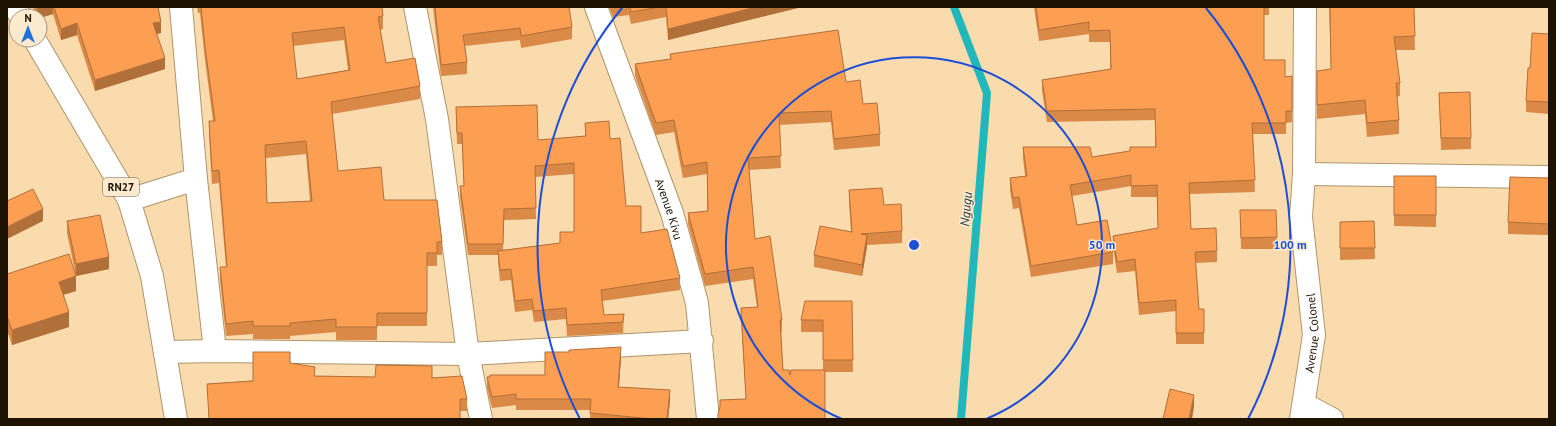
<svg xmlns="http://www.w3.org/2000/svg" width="1556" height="426" font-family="'PT Sans',sans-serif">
  <rect width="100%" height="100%" fill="#f9dbae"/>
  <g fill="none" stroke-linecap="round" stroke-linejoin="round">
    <polyline stroke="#21b8bb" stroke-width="8" points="954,7 987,93 961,419"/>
    <g stroke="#b09469" stroke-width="24">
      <g id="minor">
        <polyline points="181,7 196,179 215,351"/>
        <polyline points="415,7 437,119 468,354 481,419"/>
        <path id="s1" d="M596,7l76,206 25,90 11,116"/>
        <polyline points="1304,174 1549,177"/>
        <polyline points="129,200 196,179"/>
        <polyline points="165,352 215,351 468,354 702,341"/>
        <polyline points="1304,404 1332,419"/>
        <path id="s2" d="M1301,419l13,-84 -13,-118 3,-43 1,-167"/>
      </g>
    </g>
    <g stroke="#b09469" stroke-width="24">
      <g id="major">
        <polyline points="15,7 20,16"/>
        <polyline points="35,40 129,200 152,276 176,419"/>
      </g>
    </g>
    <use href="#minor" stroke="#fff" stroke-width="22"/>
    <use href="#major" stroke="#fff" stroke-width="22"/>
  </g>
  <g fill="#da8947" fill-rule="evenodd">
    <polygon points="33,7 158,7 161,33 157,34 165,69 95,91 77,35 61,40 53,14 40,18 40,16 36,16"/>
    <path d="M197,7h185l1,9v13l-3,1 6,33 34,23v13l-88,15 6,57 46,29 58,42v13h-5v11h-10v60h-50v14h-41v-8l-46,4v3h-37v-5l-27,2 -6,-56v-13h6l-7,-84 -7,1 -3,-50v-13h4l-8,-61 -5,-47h-2zM344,40l4,30 -51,9 -4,-33zM306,154l4,47 -43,2 -1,-45z"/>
    <polygon points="433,7 569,7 572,27 572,39 521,48 520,40 465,46 467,62 467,74 441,76"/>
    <polygon points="609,7 802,7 668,40 666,17 631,24 629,15 613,17"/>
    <polygon points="1034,7 1269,7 1269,15 1264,15 1264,60 1285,77 1292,76 1292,122 1286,123 1286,134 1253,134 1255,192 1190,194 1191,229 1217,251 1217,262 1195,263 1199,309 1204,309 1204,344 1176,344 1176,311 1139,315 1135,271 1117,273 1113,247 1113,236 1158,229 1157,197 1131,197 1131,186 1072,196 1077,225 1113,252 1113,264 1031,277 1019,208 1013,209 1010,190 1010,178 1025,176 1023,158 1023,147 1092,157 1155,147 1155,120 1047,122 1042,91 1042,80 1110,69 1110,42 1089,42 1089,34 1039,41"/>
    <polygon points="1329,7 1414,7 1415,50 1396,50 1400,83 1400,96 1397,97 1399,120 1399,134 1367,137 1365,114 1317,119 1317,71 1331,69"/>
    <polygon points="1549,34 1549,114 1526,112 1526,101"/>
    <polygon points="670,54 846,82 863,104 880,134 880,146 834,150 831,122 779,125 781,168 749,170 755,239 782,320 782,332 781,332 783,370 790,375 823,370 823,332 801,332 801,320 852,301 853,372 825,372 720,409 720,400 746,399 741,319 741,308 757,307 753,279 705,286 688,224 688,213 707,211 707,174 683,178 674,132 656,135 635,76 635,64 670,59"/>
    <polygon points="1439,93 1471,138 1471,149 1441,150"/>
    <path d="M456,107l82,33 47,-4v-13l25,16 16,67 15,27 39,45v12l-78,11 2,14 20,-1 -1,19 -56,3 -1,-17 -32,3 -2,-12 -17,2 -4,-32 -11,1 -2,-19v-7h-30l-8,-58v-11h4l-2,-42h-5zM574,174v58l-14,11 -57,7 1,-30 32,-1 -1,-42z"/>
    <polygon points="1394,176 1436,176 1436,227 1394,226"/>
    <polygon points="1549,178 1549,235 1508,234 1508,222"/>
    <polygon points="849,190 884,205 902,231 902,243 867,245 862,276 814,267 814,255 851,232 849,202"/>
    <polygon points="1240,210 1276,210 1277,249 1241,249"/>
    <polygon points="67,221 109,269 76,276 67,233"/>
    <polygon points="1374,221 1375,259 1340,260 1340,222"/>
    <polygon points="7,274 76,291 63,295 69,327 12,345 7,330"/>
    <polygon points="621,358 619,387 670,401 668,419 590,419 590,410 516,410 516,405 492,408 487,388 487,377 545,375"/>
    <polygon points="315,376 432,378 467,399 467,411 460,411 460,419 209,419 207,384"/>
  </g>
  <g fill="#b16f39">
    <polygon points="39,7 53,7 53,14 40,18 40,16 37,16 37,8"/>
    <polygon points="756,7 802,7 668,40 668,29"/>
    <polygon points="161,22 161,33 153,35 153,23"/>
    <polygon points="77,23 77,35 61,40 61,29"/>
    <polygon points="165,58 165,69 95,91 95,80"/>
    <polygon points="43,209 43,221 7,239 7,227"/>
    <polygon points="867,235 867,247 862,276 862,265"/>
    <polygon points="109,257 109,269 76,276 76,264"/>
    <polygon points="76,276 76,291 59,296 59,282"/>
    <polygon points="69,312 69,327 12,345 12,330"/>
    <polygon points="621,347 621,358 618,397 618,387"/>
    <polygon points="670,390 670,401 668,419 667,419"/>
    <polygon points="1194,395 1194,407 1192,419 1189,419"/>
  </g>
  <g fill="#fd9f52" stroke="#b16f39" fill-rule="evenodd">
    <polygon points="54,7 158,7 161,22 153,23 165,58 95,80 77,23 61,29"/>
    <path d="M201,7h181l1,9 -5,1 8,46 29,-5 5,28 -89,16 7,69 43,-4 3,33h53l5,42h-5v11h-10v60h-50v14h-41v-8l-46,4v3h-37v-5l-27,3 -6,-57h7l-8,-97 -7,1 -3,-50h6l-10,-74zM344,27l6,43 -53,9 -5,-46zM306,141l6,60 -45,2 -2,-58z"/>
    <polygon points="435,7 569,7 572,27 521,36 520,28 463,35 467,62 441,65"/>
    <polygon points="630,7 660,7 631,12"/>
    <polygon points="666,7 756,7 668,29"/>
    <polygon points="1036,7 1264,7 1264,60 1285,60 1285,77 1292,76 1292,111 1286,111 1286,123 1252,123 1255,180 1189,183 1191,229 1216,228 1217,251 1195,252 1199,309 1204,309 1204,333 1176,333 1176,300 1139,303 1135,259 1117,262 1113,236 1158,228 1157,185 1131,186 1131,175 1070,185 1077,225 1107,220 1113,252 1031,266 1019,197 1013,198 1010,178 1027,176 1023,147 1090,147 1092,157 1130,151 1130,147 1156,147 1155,109 1047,111 1042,80 1111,69 1110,30 1089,31 1089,22 1039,30"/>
    <polygon points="1330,7 1414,7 1415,36 1394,37 1400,83 1396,83 1399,120 1367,123 1365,100 1317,105 1317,71 1331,69"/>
    <polygon points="838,30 846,82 860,80 863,104 877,103 880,134 834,139 831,111 779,113 781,156 748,158 755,239 770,236 782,320 780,320 783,370 789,370 790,375 791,370 825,370 825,419 718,419 718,414 720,407 720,400 746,399 741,308 758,307 753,267 705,274 688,213 708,211 707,162 683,166 674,120 656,123 635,64 671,59 670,54"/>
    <polygon points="1532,33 1549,34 1549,102 1526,101 1528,68 1530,68"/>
    <polygon points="1470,92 1471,138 1441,138 1439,93"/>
    <polygon points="537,105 538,140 586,136 585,123 609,121 610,139 620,138 626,206 641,206 641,233 667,229 680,278 601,290 604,315 624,314 623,322 567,325 566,308 534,311 532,299 515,301 511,269 500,270 498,251 560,243 560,232 574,232 574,163 535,166 536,208 504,209 503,244 468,244 460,186 464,186 462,133 457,133 456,107"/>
    <rect x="1394" y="176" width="42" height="39"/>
    <polygon points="1510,177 1549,178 1549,224 1508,222"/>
    <polygon points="882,188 884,205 901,204 902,231 861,234 867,235 862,265 814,255 820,226 852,232 849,190"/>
    <polygon points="33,189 43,209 7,227 7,201"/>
    <polygon points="1240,210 1276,210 1277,237 1241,238"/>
    <polygon points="100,215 109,257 76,264 67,221"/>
    <polygon points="1374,221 1375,248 1340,248 1340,222"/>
    <polygon points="69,254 76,276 59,282 69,312 12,330 7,316 7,274"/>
    <polygon points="805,301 852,301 853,360 823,360 823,320 801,320"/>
    <polygon points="621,347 618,387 670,390 667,419 653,419 590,413 591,399 516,399 516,394 492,397 487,377 490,377 490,375 545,375 545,352 569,352 569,350"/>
    <polygon points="253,352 290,352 290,363 315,367 314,376 375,377 376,365 432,366 432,378 462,376 467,399 460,399 460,419 209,419 207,384 253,381"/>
    <polygon points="1170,389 1194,395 1189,419 1163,419"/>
  </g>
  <g fill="none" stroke="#1d4ed8" stroke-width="2">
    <path d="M842 419A188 188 0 1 1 986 419"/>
    <path d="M580 419A376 376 0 0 1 622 8M1206 8A376 376 0 0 1 1248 419"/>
  </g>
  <g text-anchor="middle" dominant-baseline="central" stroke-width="3" stroke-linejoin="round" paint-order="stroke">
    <rect fill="#fceacf" stroke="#615440" stroke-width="1" x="103" y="178" width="36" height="18" rx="3"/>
    <g font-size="11" font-weight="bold" fill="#1e1303">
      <text x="121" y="187">RN27</text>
    </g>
    <g font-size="12" fill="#1e1303" stroke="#fceacf">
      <text stroke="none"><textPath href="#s1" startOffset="215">Avenue Kivu</textPath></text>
      <text stroke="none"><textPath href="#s2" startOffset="87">Avenue Colonel</textPath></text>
    </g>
    <g font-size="13" font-style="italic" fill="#1b3839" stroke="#fceacf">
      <text transform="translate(966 209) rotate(-85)">Ngugu</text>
    </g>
  </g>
  <circle cx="914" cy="245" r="6" fill="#1d4ed8" stroke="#fceacf" stroke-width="2"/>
  <g font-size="12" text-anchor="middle" font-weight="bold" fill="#1d4ed8" stroke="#fceacf" stroke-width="3" stroke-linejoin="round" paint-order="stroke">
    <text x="1102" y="249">50 m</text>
    <text x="1290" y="249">100 m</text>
  </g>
  <rect width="1556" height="426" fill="none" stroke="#1e1303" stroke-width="16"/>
  <g transform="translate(28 28)"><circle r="19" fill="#fceacf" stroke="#a3947d"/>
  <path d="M0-3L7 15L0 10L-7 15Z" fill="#2171dc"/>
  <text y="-6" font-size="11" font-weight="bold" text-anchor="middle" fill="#1e1303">N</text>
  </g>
</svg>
